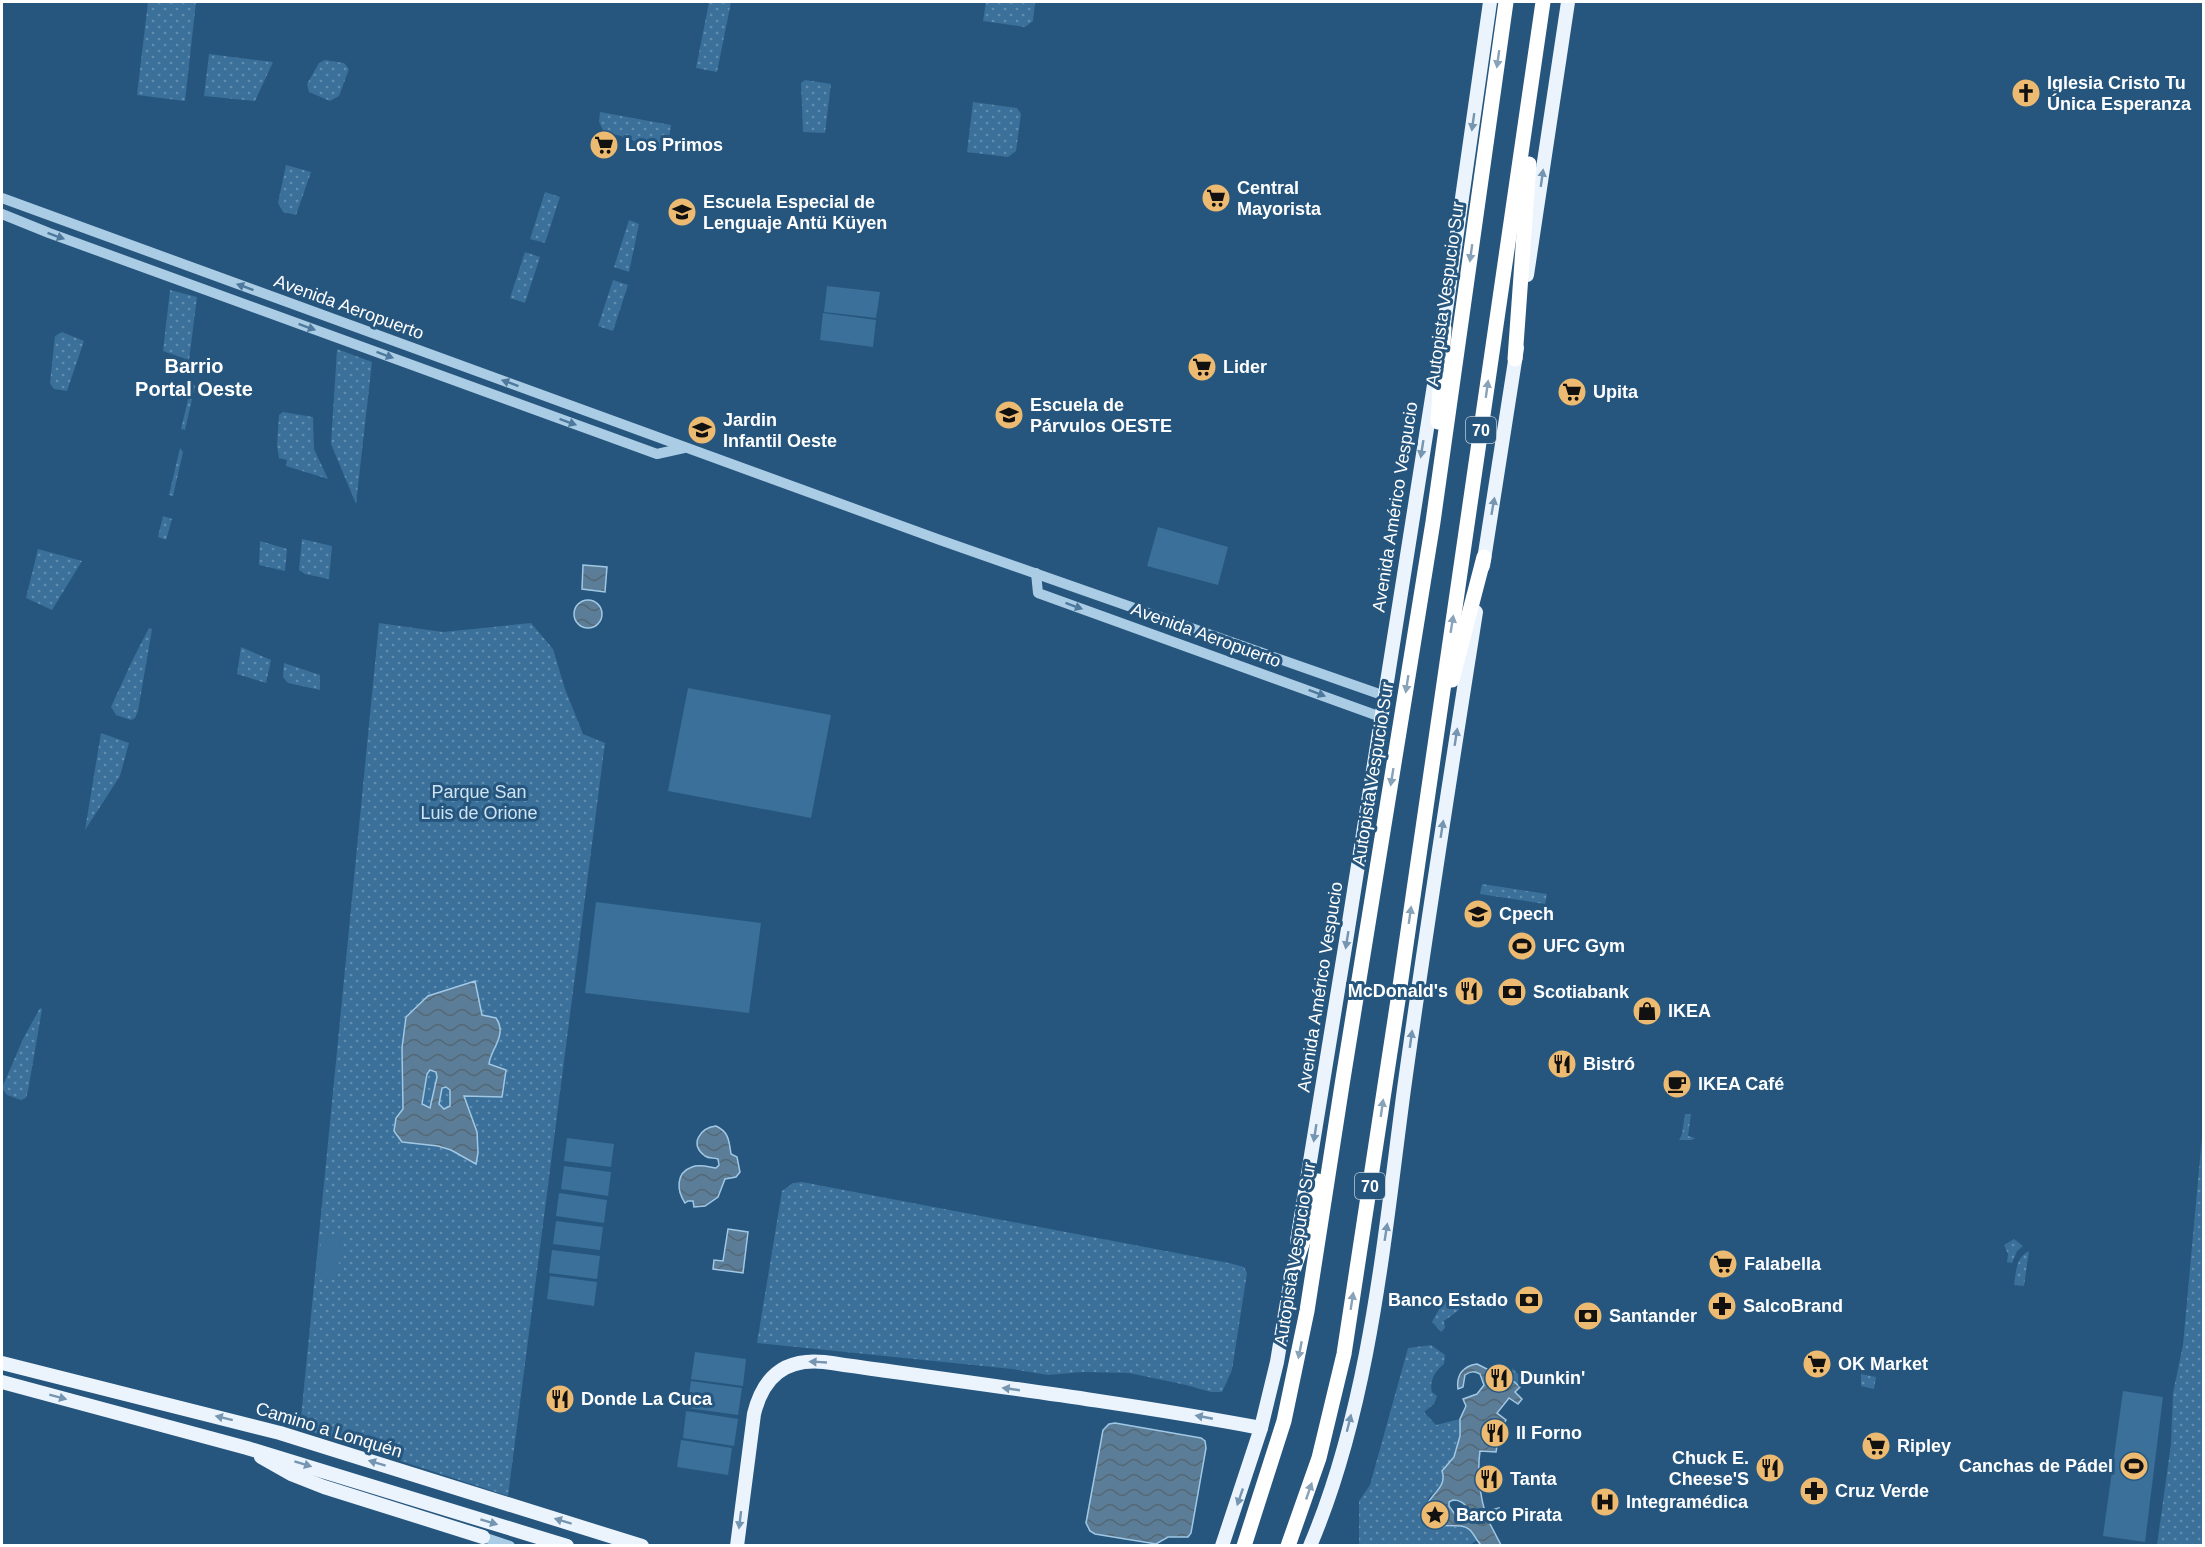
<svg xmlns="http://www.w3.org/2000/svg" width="2205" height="1547" font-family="Helvetica,sans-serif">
  <defs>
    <pattern id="green-dots" width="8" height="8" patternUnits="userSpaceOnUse" patternTransform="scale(1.5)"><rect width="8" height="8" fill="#3a709a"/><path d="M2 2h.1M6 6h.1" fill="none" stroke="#618dae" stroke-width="1.8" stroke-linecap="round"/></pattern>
    <pattern id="water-waves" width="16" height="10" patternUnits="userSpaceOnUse" patternTransform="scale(1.5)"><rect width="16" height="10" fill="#5b7d97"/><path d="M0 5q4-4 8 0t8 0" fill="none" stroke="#546775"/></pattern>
  </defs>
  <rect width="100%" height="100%" fill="#26567d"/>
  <g fill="url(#green-dots)">
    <polygon points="148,2 196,2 185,101 137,95"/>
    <polygon points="709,2 731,2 717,72 696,68"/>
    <polygon points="986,2 1035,2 1033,21 1025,27 983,21"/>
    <polygon points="209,54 273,62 255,101 204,96"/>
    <polygon points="325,60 344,63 349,69 339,96 330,101 309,92 307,84 319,63"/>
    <polygon points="805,80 831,84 825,133 803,132 801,83"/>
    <polygon points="973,102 1017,108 1021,114 1016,151 1008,157 967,152"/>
    <polygon points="600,112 671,125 667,152 603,130 599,122"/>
    <polygon points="286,165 311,172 296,215 283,212 278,203"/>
    <polygon points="545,192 560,197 545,243 530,239"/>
    <polygon points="629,220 639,224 629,272 614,267"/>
    <polygon points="525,252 540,257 525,303 510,298"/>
    <polygon points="613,280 628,285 613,331 598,326"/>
    <polygon points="170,290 197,297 189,360 163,351"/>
    <polygon points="62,332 84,341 67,391 54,389 50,383 55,336"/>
    <polygon points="337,349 372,362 356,504 331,444"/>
    <polygon points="192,383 195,386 185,430 181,429"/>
    <polygon points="283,412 313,417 314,449 328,479 286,466 287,460 279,458 277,445 279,415"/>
    <polygon points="180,448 183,452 173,496 169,495"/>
    <polygon points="163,516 172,519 166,540 158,537"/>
    <polygon points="302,539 332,546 329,579 305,574 299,570"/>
    <polygon points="260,541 287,549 285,571 259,565"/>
    <polygon points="38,549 82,561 52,610 26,598"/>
    <polygon points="379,623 443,632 531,623 553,649 565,689 583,734 605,743 508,1496 300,1428"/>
    <polygon points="149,628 152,629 138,711 135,718 131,720 116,715 111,707 133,659"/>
    <polygon points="241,647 271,660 266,683 237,674"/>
    <polygon points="284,663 320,675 320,690 288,683 283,677"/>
    <polygon points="101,733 129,743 120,776 85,830"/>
    <polygon points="1482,884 1547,894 1545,904 1480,894"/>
    <polygon points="40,1008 42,1009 28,1091 26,1098 21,1100 7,1095 2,1088 23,1039"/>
    <polygon points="1685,1114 1691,1114 1688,1136 1695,1138 1692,1140 1679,1140 1682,1134"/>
    <polygon points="2202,1137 2203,1545 2157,1545 2171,1444 2173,1393 2183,1345"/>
    <polygon points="802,1182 1229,1263 1244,1267 1247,1273 1232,1370 1222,1392 1211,1392 1186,1385 1129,1373 1083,1372 1048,1375 1012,1369 757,1343 782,1191 793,1183"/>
    <polygon points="2014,1239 2023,1246 2017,1251 2012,1263 2007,1262 2008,1254 2004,1245"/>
    <path d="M2029,1251l-5,35 -10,-1c2,-13 2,-28 15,-34z"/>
    <polygon points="1456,1301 1459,1310 1444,1321 1445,1328 1441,1332 1432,1322 1443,1302"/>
    <path d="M1431,1345l14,10 -1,9c-9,7 -15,17 -12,28l5,4 -3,8 -10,8 12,13 24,-6c-1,23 0,35 -18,52 6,22 -14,19 -15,32 -1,6 3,13 5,19l13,5 17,-1 8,4 7,10 -8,6 -110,-1v-44l11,-16 38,-137z"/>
    <polygon points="1512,1368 1526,1382 1520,1387 1512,1380"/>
    <polygon points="1861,1374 1876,1377 1874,1389 1861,1386"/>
  </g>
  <g fill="#3a709a">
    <polygon points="827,286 880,292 876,318 824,312"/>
    <polygon points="823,313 876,320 873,347 820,340"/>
    <polygon points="1158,527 1228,547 1218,585 1147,566"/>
    <polygon points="688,688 831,715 811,818 668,791"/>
    <polygon points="596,902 761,923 749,1013 585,993"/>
    <polygon points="567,1138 614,1144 611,1167 564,1161"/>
    <polygon points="564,1166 611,1172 608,1196 561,1189"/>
    <polygon points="559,1193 607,1200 604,1223 556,1216"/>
    <polygon points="556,1221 603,1227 600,1250 553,1244"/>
    <polygon points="322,1235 342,1238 337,1280 317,1278"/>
    <polygon points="552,1250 600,1256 597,1279 549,1273"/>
    <polygon points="550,1276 597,1282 594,1306 547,1299"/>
    <polygon points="695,1352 746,1359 743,1386 691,1379"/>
    <polygon points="691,1381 742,1388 738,1415 687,1408"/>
    <polygon points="2123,1391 2163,1397 2145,1542 2103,1536"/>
    <polygon points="686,1411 738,1419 734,1446 683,1438"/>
    <polygon points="681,1440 732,1448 728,1475 677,1467"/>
  </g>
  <g fill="url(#water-waves)" stroke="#a0c8e5" stroke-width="1.5" fill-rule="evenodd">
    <polygon points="583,565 607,567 605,592 582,589"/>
    <circle cx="588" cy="614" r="14"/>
    <path d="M475,981l7,34 14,3c12,17 -6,32 -7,46l17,6 -4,27 -38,-1 13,36 1,21 -2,11 -25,-14 -13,-4 -36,-4 -8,-11 2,-13 7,-9 -1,-61 4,-31 22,-21zM430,1070l6,2 1,5 -7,31 -8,-4 5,-30zM446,1087l4,3v16l-6,3 -5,-5 3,-16z"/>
    <path d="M716,1126c13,6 13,15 15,28l6,3 3,15 -4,5 -11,2 -7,18 -13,9 -11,1 -1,-6h-5l-3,2c-8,-12 -10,-30 7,-36 7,-3 17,0 24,1l3,-3 -1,-6c-5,-2 -8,0 -13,-3 -16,-12 -5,-28 11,-30z"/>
    <polygon points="728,1229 748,1232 743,1273 713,1269 714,1260 723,1261"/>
    <path d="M1477,1364l12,6 2,14 5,4 8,-3 6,1 2,-6 8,7 -5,5 7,7 -4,5 -9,-6 -12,15 9,7 -4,7 -11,-3 -8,17 14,5 -1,6 -16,-1c-3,22 -1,40 5,61l14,-4 3,8 -13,6 12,23h-20c-4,-4 -7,-11 -11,-15 -11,-10 -29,2 -39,-10 -18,-20 19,-27 11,-49l12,-14 6,-21v-17l6,-13 -3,-7 14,-5 7,-9 -4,-11c-6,-3 -9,-3 -15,1l-2,12 -5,2c-2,-14 5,-23 19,-25zM1453,1500c11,0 19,10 14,20h-8l-10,-14v-4z"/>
    <polygon points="1115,1423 1201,1438 1205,1441 1206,1448 1191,1533 1188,1537 1168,1537 1156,1544 1095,1534 1090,1531 1086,1523 1103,1430 1109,1424"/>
  </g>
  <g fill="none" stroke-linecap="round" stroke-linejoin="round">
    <g stroke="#abcce5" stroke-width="10">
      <polyline points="2,198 940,540 1385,696"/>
      <polyline points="2,214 49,233 657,454 684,448"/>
      <polyline points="1036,573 1038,593 1381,717"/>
      <polyline points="483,1537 510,1546"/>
    </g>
    <g stroke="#ebf4fd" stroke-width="14">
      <polyline points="1527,275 1568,2"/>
      <polyline points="1442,338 1490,2"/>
      <polyline points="1483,566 1517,348"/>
      <polyline points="1297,1241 1347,935 1436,372"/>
      <polyline points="2,1363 280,1433 642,1546"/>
      <polyline points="2,1382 247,1448 567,1546"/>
      <polyline points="261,1457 291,1474 324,1487 483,1537"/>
      <path d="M737,1546l17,-132c9,-37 31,-56 70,-52 146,21 292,39 437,66"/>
      <polyline points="1222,1546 1261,1428 1277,1362 1293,1266"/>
      <path d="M1310,1546c60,-141 74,-307 94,-457 22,-160 47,-318 72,-477"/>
    </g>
    <g stroke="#fff" stroke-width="15">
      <polyline points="1515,359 1529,164"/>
      <polyline points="1438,422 1444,329"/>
      <polyline points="1452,680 1484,557"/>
      <polyline points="1291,1277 1304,1238 1318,1181"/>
      <polyline points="1244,1546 1284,1421 1307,1311 1342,1085 1433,522 1506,2"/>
      <polyline points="1288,1546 1319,1458 1344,1354 1398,1000 1543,2"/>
    </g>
  </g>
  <defs><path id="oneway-solid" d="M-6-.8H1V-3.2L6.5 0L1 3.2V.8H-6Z" transform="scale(1.5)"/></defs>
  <g fill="#88a2b8">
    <use href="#oneway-solid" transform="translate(1498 59) rotate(98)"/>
    <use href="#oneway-solid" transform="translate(1471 253) rotate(98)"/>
    <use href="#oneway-solid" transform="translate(1487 389) rotate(-82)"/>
    <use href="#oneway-solid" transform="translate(1452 624) rotate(-81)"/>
    <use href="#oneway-solid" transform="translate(1407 684) rotate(99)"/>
    <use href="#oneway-solid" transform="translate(1392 777) rotate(99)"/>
    <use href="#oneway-solid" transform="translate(1410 915) rotate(-82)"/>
    <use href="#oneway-solid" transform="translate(1382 1108) rotate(-82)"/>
    <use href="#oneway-solid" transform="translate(1352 1301) rotate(-81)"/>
    <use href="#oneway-solid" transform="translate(1300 1350) rotate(101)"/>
    <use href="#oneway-solid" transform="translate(1309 1491) rotate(-71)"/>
  </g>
  <g fill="#7595b0">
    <use href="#oneway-solid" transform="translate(1473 122) rotate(98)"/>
    <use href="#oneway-solid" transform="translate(1542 178) rotate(-82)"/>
    <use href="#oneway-solid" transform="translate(1422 449) rotate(99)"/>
    <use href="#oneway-solid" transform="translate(1493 506) rotate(-80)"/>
    <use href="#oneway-solid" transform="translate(1456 737) rotate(-81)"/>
    <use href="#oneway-solid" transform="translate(1442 829) rotate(-81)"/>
    <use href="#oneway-solid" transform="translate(1347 940) rotate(99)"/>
    <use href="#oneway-solid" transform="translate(1411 1039) rotate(-82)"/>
    <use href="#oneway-solid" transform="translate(1315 1133) rotate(99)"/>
    <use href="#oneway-solid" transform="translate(1386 1232) rotate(-81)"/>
    <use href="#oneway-solid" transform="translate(818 1362) rotate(-177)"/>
    <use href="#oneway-solid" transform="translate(1011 1389) rotate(-172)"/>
    <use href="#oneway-solid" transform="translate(58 1397) rotate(15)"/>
    <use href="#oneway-solid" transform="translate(1204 1417) rotate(-169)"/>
    <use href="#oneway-solid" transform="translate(224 1418) rotate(-166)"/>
    <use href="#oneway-solid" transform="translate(1349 1423) rotate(-76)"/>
    <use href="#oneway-solid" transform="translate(377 1463) rotate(-163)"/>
    <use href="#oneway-solid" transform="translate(303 1464) rotate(17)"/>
    <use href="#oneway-solid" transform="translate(1240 1497) rotate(109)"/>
    <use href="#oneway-solid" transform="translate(740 1520) rotate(97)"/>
    <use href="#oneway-solid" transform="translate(563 1521) rotate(-163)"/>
    <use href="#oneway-solid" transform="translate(489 1522) rotate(17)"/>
  </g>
  <g fill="#4e799c">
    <use href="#oneway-solid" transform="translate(56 236) rotate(20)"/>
    <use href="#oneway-solid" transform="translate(245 287) rotate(-160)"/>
    <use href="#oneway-solid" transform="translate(307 327) rotate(20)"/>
    <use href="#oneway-solid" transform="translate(385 355) rotate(20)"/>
    <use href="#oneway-solid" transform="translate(510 383) rotate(-160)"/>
    <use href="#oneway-solid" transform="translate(568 422) rotate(20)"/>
    <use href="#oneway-solid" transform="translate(1074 606) rotate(20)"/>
    <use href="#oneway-solid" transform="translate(1317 693) rotate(21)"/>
  </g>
  <defs>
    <g id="church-disc" transform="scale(1.5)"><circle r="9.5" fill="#edba71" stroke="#26567d"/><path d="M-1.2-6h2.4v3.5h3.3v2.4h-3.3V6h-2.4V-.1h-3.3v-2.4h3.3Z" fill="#111"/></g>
    <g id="supermarket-disc" transform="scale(1.5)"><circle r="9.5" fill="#edba71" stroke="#26567d"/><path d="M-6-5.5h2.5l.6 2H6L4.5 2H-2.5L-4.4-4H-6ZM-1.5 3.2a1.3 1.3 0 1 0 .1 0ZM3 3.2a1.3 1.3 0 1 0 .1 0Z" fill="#111"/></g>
    <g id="school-disc" transform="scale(1.5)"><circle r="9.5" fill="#edba71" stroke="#26567d"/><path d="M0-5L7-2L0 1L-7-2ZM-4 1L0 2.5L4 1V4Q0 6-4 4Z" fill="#111"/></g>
    <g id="university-disc" transform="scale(1.5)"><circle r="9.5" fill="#edba71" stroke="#26567d"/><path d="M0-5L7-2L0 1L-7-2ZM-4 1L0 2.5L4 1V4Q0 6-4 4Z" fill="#111"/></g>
    <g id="stadium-disc" transform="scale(1.5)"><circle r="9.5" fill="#edba71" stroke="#26567d"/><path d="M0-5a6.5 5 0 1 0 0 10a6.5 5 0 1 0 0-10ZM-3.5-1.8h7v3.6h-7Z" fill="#111"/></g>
    <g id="restaurant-disc" transform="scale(1.5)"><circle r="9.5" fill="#edba71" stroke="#26567d"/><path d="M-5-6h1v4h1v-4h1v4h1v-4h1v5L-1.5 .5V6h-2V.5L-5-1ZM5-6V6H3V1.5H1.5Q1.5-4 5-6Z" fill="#111"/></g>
    <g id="bank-disc" transform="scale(1.5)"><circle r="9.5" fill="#edba71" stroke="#26567d"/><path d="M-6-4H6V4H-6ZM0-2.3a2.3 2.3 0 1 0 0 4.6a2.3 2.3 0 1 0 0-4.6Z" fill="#111"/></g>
    <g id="shop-disc" transform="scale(1.5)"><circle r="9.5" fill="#edba71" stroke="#26567d"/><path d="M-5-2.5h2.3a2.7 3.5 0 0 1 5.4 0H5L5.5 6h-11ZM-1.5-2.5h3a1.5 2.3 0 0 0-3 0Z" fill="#111"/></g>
    <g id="cafe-disc" transform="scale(1.5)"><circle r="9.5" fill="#edba71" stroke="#26567d"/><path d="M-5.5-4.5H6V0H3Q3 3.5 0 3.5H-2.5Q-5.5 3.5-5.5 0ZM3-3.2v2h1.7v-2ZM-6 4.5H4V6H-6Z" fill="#111"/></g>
    <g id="pharmacy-disc" transform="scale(1.5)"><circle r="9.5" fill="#edba71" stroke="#26567d"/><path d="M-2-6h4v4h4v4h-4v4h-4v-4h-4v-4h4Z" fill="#111"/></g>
    <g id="hospital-disc" transform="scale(1.5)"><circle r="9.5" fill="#edba71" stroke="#26567d"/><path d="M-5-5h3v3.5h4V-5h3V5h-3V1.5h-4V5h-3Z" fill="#111"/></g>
    <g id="sight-disc" transform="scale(1.5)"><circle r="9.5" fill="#edba71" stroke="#26567d"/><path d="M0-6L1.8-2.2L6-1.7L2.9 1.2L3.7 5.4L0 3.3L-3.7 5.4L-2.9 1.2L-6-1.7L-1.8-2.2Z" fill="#111"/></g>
  </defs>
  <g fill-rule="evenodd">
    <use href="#church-disc" x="2026" y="93"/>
    <use href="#supermarket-disc" x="604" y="145"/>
    <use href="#supermarket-disc" x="1216" y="198"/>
    <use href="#school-disc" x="682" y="212"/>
    <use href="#supermarket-disc" x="1202" y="367"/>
    <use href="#supermarket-disc" x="1572" y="392"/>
    <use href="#school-disc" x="1009" y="415"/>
    <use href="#school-disc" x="702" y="430"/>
    <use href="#university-disc" x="1478" y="914"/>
    <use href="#stadium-disc" x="1522" y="946"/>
    <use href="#restaurant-disc" x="1469" y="991"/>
    <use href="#bank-disc" x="1512" y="992"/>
    <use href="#shop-disc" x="1647" y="1011"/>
    <use href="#restaurant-disc" x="1562" y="1064"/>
    <use href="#cafe-disc" x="1677" y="1084"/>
    <use href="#supermarket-disc" x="1723" y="1264"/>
    <use href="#bank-disc" x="1529" y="1300"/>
    <use href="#pharmacy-disc" x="1722" y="1306"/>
    <use href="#bank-disc" x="1588" y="1316"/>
    <use href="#supermarket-disc" x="1817" y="1364"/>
    <use href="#restaurant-disc" x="1499" y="1378"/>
    <use href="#restaurant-disc" x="560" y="1399"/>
    <use href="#restaurant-disc" x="1495" y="1433"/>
    <use href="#supermarket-disc" x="1876" y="1446"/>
    <use href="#stadium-disc" x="2134" y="1466"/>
    <use href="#restaurant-disc" x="1770" y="1468"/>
    <use href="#restaurant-disc" x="1489" y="1479"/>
    <use href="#pharmacy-disc" x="1814" y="1491"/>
    <use href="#hospital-disc" x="1605" y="1502"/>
    <use href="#sight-disc" x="1435" y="1515"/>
  </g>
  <g text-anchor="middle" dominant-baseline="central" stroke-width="6" stroke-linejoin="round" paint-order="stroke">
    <g fill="#26567d" stroke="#beccd8" stroke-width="1.5">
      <rect x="1466" y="417" width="30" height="26" rx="4.5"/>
      <rect x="1355" y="1173" width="30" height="26" rx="4.5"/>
    </g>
    <g font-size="16" font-weight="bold" fill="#fff">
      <text x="1481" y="430">70</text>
      <text x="1370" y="1186">70</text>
    </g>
    <g font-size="18" font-weight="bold" fill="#fff" stroke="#26567d" text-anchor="start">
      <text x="2047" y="83">Iglesia Cristo Tu<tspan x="2047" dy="21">Única Esperanza</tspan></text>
      <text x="625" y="145">Los Primos</text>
      <text x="1237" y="188">Central<tspan x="1237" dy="21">Mayorista</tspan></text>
      <text x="703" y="202">Escuela Especial de<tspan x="703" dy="21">Lenguaje Antü Küyen</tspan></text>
      <text x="1223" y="367">Lider</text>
      <text x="1593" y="392">Upita</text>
      <text x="1030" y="405">Escuela de<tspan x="1030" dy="21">Párvulos OESTE</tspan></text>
      <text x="723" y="420">Jardin<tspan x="723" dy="21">Infantil Oeste</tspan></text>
      <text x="1499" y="914">Cpech</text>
      <text x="1543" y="946">UFC Gym</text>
      <text x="1448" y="991" text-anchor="end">McDonald's</text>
      <text x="1533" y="992">Scotiabank</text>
      <text x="1668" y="1011">IKEA</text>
      <text x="1583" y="1064">Bistró</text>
      <text x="1698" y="1084">IKEA Café</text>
      <text x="1744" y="1264">Falabella</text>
      <text x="1508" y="1300" text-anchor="end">Banco Estado</text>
      <text x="1743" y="1306">SalcoBrand</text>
      <text x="1609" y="1316">Santander</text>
      <text x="1838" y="1364">OK Market</text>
      <text x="1520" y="1378">Dunkin'</text>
      <text x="581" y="1399">Donde La Cuca</text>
      <text x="1516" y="1433">Il Forno</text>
      <text x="1897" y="1446">Ripley</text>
      <text x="1749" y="1458" text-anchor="end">Chuck E.<tspan x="1749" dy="21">Cheese'S</tspan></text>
      <text x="2113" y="1466" text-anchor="end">Canchas de Pádel</text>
      <text x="1510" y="1479">Tanta</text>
      <text x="1835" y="1491">Cruz Verde</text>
      <text x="1626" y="1502">Integramédica</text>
      <text x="1456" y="1515">Barco Pirata</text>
    </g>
    <g font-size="18" fill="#fff" stroke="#26567d">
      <text transform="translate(1445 294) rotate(-82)">Autopista Vespucio Sur</text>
      <text transform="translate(349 307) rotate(20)">Avenida Aeropuerto</text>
      <text transform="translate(1395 507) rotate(-81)">Avenida Américo Vespucio</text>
      <text transform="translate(1206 635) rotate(20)">Avenida Aeropuerto</text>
      <text transform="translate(1373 774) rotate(-81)">Autopista Vespucio Sur</text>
      <text transform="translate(1320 987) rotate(-81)">Avenida Américo Vespucio</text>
      <text transform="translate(1295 1254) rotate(-81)">Autopista Vespucio Sur</text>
      <text transform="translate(329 1430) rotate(17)">Camino a Lonquén</text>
    </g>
    <g font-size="18" fill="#cee4f4" stroke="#26567d">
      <text x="479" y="792">Parque San<tspan x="479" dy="21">Luis de Orione</tspan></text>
    </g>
    <g font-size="20" font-weight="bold" fill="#fff" stroke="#26567d">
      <text x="194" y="366">Barrio<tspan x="194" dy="23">Portal Oeste</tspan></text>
    </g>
  </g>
  <rect width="2205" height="1547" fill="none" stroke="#ffffff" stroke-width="6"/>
</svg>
